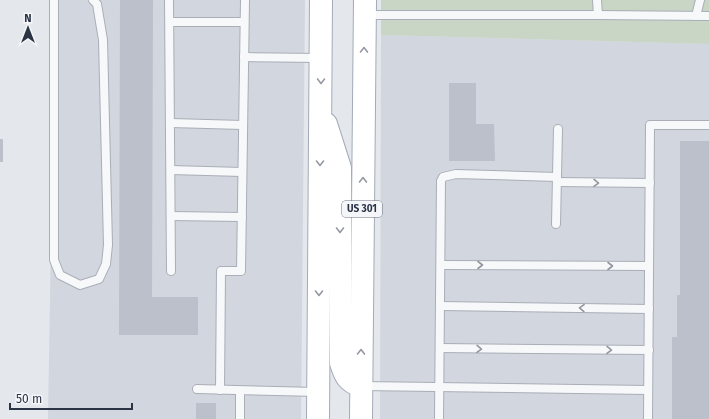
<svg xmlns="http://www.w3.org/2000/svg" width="709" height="419" font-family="'Fira Sans',sans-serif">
  <rect width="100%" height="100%" fill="#e4e7ec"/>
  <g fill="#d2d6de">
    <polygon points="55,0 305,0 301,419 48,419"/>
    <polygon points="381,35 709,44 709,419 380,419"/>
  </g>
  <polygon fill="#c9d6c5" points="381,0 709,0 709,44 381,35"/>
  <g fill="#bbc0ca">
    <polygon points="120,0 153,0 152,297 198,297 198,335 119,335"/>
    <polygon points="449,83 476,83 476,124 494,124 495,161 449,161"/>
    <rect x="0" y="139" width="3" height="23"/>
    <polygon points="680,141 709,141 709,419 672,419 672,337 677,337 677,295 680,295"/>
    <rect x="196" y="403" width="20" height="16"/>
  </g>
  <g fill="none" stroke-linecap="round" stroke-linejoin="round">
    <g stroke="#a9aeb7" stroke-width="10">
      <g id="lane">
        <polyline points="54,0 54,260 60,275 80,285 99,279 106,264 108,245 103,40 97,4 93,0"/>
        <polyline points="169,0 171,271"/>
        <polyline points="365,15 598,15 597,0"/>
        <polyline points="598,15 709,16"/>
        <polyline points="696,16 700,0"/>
        <polyline points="170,22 244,22"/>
        <polyline points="244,57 320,58"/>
        <polyline points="171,123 243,125"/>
        <polyline points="171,170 242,172"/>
        <polyline points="557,182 650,183"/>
        <polyline points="171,216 242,217"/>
        <polyline points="556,224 558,129"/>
        <polyline points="441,265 649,266"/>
        <polyline points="441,306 649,309"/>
        <polyline points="440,348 649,350"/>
        <polyline points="361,386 648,390"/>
        <polyline points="197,389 318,392"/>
        <polyline points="220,390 221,271 241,271 245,0"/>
        <polyline points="240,391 240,419"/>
        <polyline points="439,419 441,181 443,177 456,174 557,177"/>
        <polyline points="648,419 650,125 709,125"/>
      </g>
    </g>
    <g stroke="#a3abb8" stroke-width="24">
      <g id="primary">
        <path d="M326,124l14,44 1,195c4,13 7,19 20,23"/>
        <polyline points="318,419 321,0"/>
        <polyline points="361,419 365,0"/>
      </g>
    </g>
    <use href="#lane" stroke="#f7f8fa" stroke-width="8"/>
    <use href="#primary" stroke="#fff" stroke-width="22"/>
  </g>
  <defs><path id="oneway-chevron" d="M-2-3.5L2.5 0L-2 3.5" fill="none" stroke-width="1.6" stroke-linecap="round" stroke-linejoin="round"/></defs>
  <g stroke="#959aa2">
    <use href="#oneway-chevron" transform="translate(364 50) rotate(-89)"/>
    <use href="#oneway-chevron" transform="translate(321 81) rotate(91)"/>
    <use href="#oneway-chevron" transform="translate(320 163) rotate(90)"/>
    <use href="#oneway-chevron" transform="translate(363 180) rotate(-89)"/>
    <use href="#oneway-chevron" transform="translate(340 230) rotate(90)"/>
    <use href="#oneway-chevron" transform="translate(319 293) rotate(90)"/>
    <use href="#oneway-chevron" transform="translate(361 352) rotate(-89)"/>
  </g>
  <g stroke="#9196a0">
    <use href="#oneway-chevron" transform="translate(596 183) rotate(1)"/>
    <use href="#oneway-chevron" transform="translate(480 265)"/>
    <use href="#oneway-chevron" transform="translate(610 266)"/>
    <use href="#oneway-chevron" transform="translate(582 308) rotate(-179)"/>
    <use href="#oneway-chevron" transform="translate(479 349) rotate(1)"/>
    <use href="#oneway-chevron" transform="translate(609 350) rotate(1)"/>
  </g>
  <g text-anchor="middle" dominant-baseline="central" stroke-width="3.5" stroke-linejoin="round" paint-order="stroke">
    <rect fill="#f4f6f9" stroke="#676e7b" stroke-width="1" x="342" y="201" width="40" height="16" rx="3"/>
    <g font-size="10" font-weight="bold" fill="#2b3445">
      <text x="362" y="209">US 301</text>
    </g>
  </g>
  <g transform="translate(28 28)" stroke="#f4f6f9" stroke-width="3" paint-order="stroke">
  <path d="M0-3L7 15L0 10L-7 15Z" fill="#2b3445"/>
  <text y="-6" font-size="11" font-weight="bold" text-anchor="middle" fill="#2b3445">N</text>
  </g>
  <path d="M10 403v6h122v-6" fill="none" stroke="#2b3445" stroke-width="2"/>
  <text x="16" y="403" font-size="12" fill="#2b3445" stroke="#f4f6f9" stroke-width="3" paint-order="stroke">50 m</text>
</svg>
